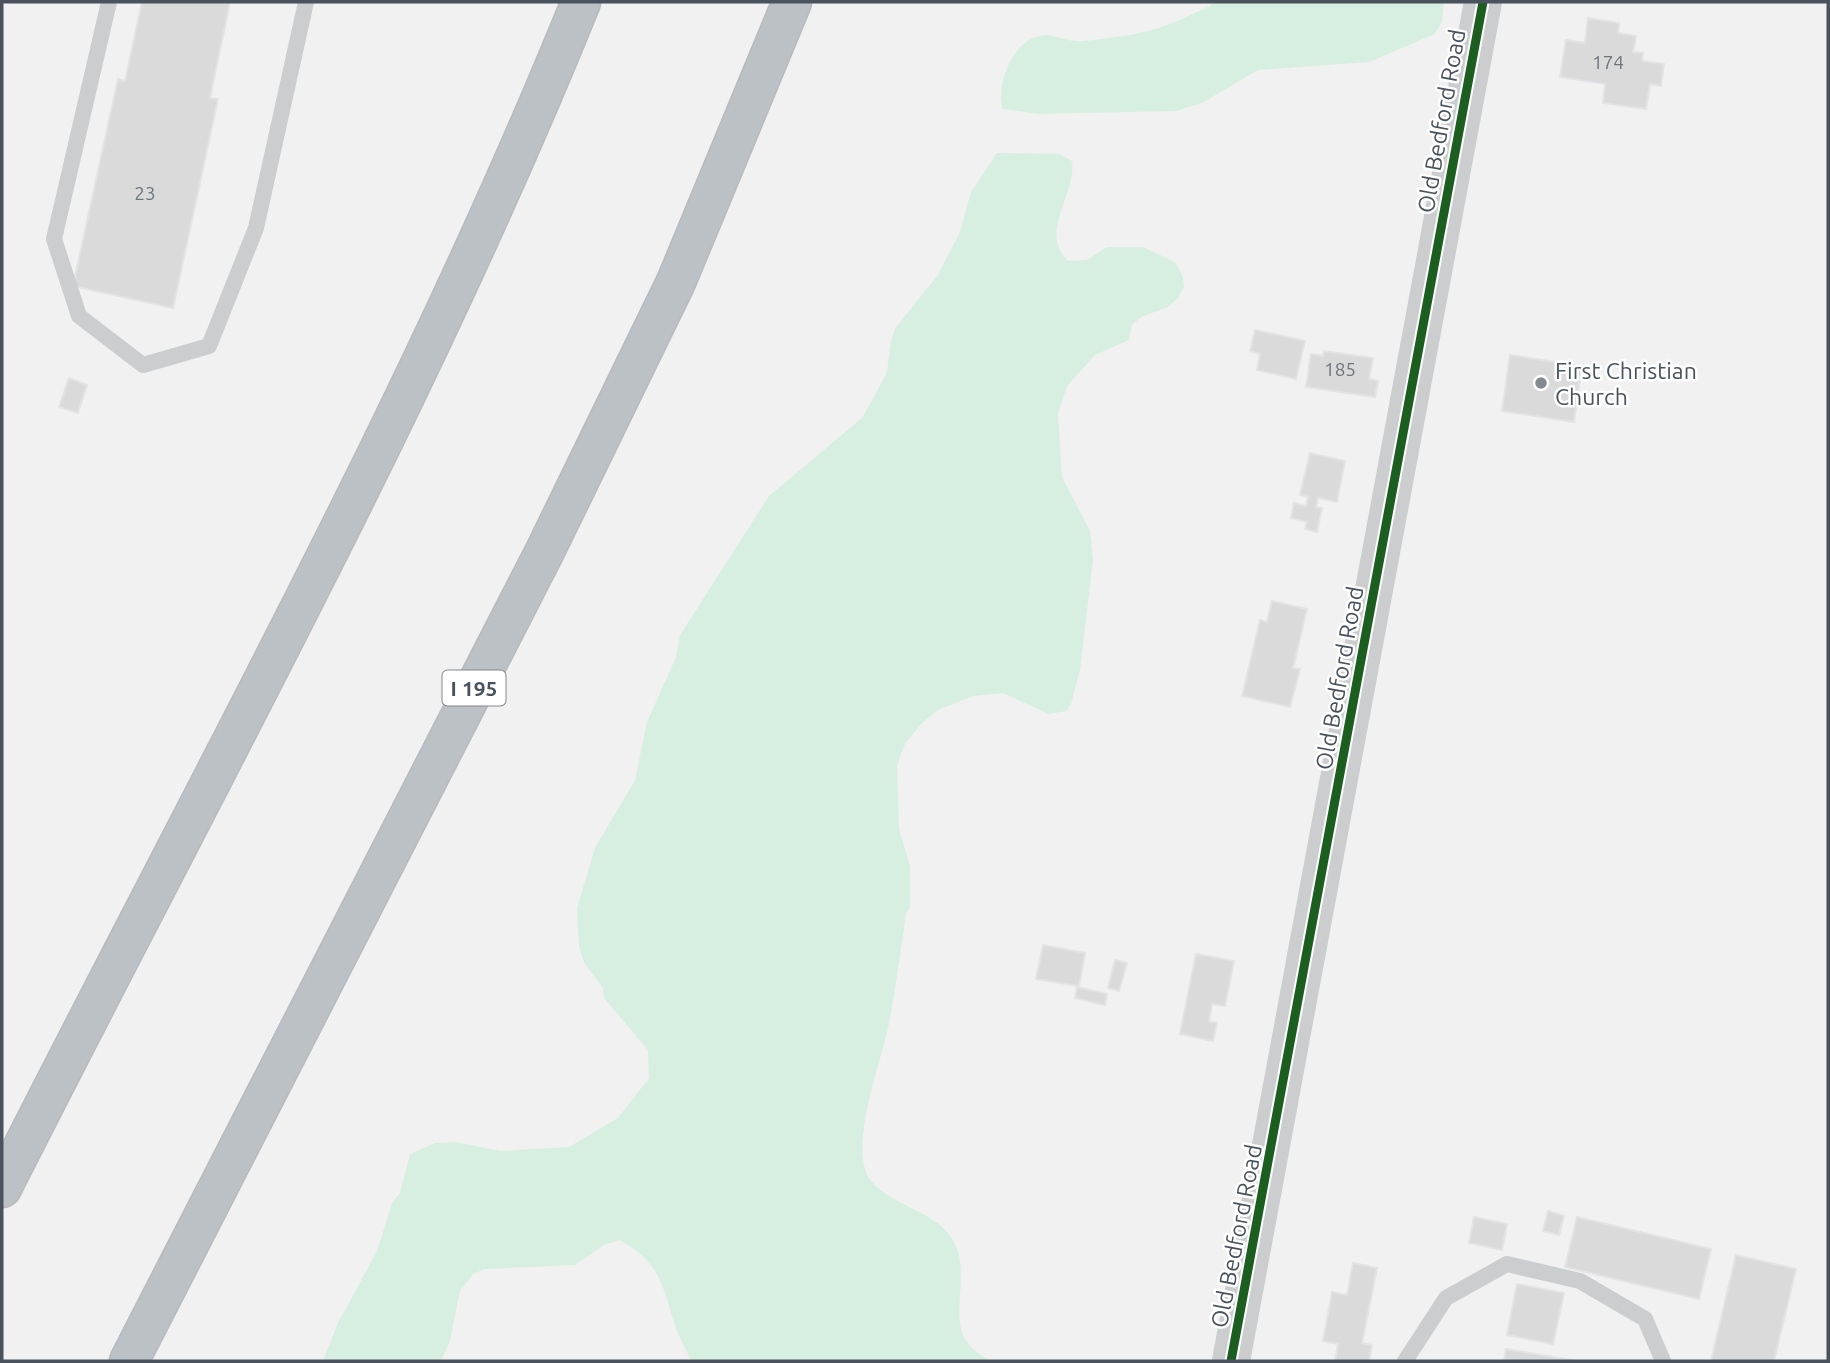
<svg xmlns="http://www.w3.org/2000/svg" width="1830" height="1363" font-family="Ubuntu,sans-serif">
  <rect width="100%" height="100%" fill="#f1f1f1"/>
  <g fill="#d7efe0">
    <path d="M1214,2h230l-2,19 -7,13 -66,28 -111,8 -56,33 -26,8 -137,3 -36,-5c-8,-20 8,-61 28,-70 21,-10 30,4 52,2 22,-2 54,-6 75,-13 17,-5 34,-14 50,-21z"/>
    <path d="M997,153l62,1 13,7c5,32 -34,72 -4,100l19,-1 20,-13h36l32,15 8,15 1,10 -6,11 -10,9 -27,10 -9,8 -3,15 -34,15 -28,31 -9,28 4,63 28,54 3,29 -13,110 -9,34 -5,7 -17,3 -46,-21 -30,3 -35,14 -16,13 -17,21 -8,21 2,64 11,37v42l-4,5c-5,36 -10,73 -17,110 -6,35 -44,129 -17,159 26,29 77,30 87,73 9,42 -19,83 33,106h-301c-4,-10 -10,-20 -14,-30 -15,-42 -13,-66 -57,-91l-16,5 -29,20 -90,4 -12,5 -13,17 -10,50 -9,20h-118l15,-38 39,-72 15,-48 8,-10 10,-39 25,-11 21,-1 44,9 69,-4 49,-29 31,-40 -1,-28 -44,-52 -1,-10 -18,-24 -6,-17 -2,-39 18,-60 40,-68 12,-58 29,-65 4,-22 89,-139 94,-79 24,-45 4,-31 5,-14 42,-52 22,-43 11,-40z"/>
  </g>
  <g fill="#dadadb" stroke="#e2e3e4" stroke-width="2">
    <polygon points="142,2 230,2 210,98 218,99 173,308 73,286 118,79 125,81"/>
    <polygon points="1588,18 1619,23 1618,33 1636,36 1633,52 1643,53 1642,61 1664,64 1661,86 1650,84 1646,109 1603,103 1605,84 1560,77 1566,40 1585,43"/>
    <polygon points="1255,330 1305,341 1296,379 1257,370 1260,354 1250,351"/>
    <polygon points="1324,351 1373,358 1369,379 1378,381 1375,397 1306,387 1311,354 1323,356"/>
    <polygon points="1510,355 1582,366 1574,422 1502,411"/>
    <polygon points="69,378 87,385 78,413 59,407"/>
    <polygon points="1310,453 1345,461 1337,502 1318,498 1316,507 1322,508 1317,532 1305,529 1307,522 1291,518 1294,503 1306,506 1308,497 1300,495"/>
    <polygon points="1272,601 1307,609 1293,668 1300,669 1290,707 1242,696 1260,620 1267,622"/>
    <polygon points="1043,945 1085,953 1079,986 1036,979"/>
    <polygon points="1196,954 1234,961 1225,1006 1212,1004 1209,1021 1217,1023 1213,1041 1180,1034"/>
    <polygon points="1115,960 1127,963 1119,991 1108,988"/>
    <polygon points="1077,987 1107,994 1105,1005 1075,998"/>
    <polygon points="1548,1211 1564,1216 1559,1235 1543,1231"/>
    <polygon points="1474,1217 1507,1224 1502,1250 1469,1243"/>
    <polygon points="1577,1217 1711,1249 1699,1299 1565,1267"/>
    <polygon points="1736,1255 1796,1269 1774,1361 1711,1361"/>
    <polygon points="1353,1263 1377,1268 1362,1343 1372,1345 1369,1361 1335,1361 1338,1344 1323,1341 1332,1292 1347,1295"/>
    <polygon points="1517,1284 1564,1293 1553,1344 1507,1335"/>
    <polygon points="1506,1349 1576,1361 1504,1361"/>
  </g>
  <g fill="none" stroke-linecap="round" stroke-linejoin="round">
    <g stroke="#b6bbc0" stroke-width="41">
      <g id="motorway">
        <path d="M2,1188c198,-393 414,-778 579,-1186"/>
        <polyline points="129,1361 545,551 676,282 792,2"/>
      </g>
    </g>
    <g stroke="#cbcdcf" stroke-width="16">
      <polyline points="109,2 54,239 79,316 143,365 209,346 256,228 306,2"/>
      <polyline points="1405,1361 1446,1298 1507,1264 1580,1281 1645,1319 1663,1361"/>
    </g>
    <polyline stroke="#cbcdcf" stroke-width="38" points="1231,1361 1483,2"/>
    <use href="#motorway" stroke="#bcc1c6" stroke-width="38"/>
    <g stroke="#fff" stroke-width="13">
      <polyline id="cycleway" points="1231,1361 1483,2"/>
    </g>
    <use href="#cycleway" stroke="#1b5e20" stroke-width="9"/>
  </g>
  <circle fill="#848a91" stroke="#fff" stroke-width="2.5" cx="1541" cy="383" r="7"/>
  <g text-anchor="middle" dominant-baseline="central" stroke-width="5" stroke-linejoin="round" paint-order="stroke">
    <g font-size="19" fill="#6e767d">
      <text x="1608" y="62">174</text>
      <text x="145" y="193">23</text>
      <text x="1340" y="369">185</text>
    </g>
    <rect fill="#fff" stroke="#80878e" stroke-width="2" x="442.5" y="670.5" width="63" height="35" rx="5"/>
    <g font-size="21" font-weight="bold" fill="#49535d">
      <text x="474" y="688">I 195</text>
    </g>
    <g font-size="23" fill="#49535d" stroke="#fff">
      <text transform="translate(1441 121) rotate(-80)">Old Bedford Road</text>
      <text transform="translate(1339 678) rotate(-80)">Old Bedford Road</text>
      <text transform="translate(1236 1236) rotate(-79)">Old Bedford Road</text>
    </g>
    <g font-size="23" fill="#49535d" stroke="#fff" text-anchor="start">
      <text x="1555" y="370">First Christian<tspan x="1555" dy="26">Church</tspan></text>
    </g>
  </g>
  <rect width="1830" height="1363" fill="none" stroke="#49535d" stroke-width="7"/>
</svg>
